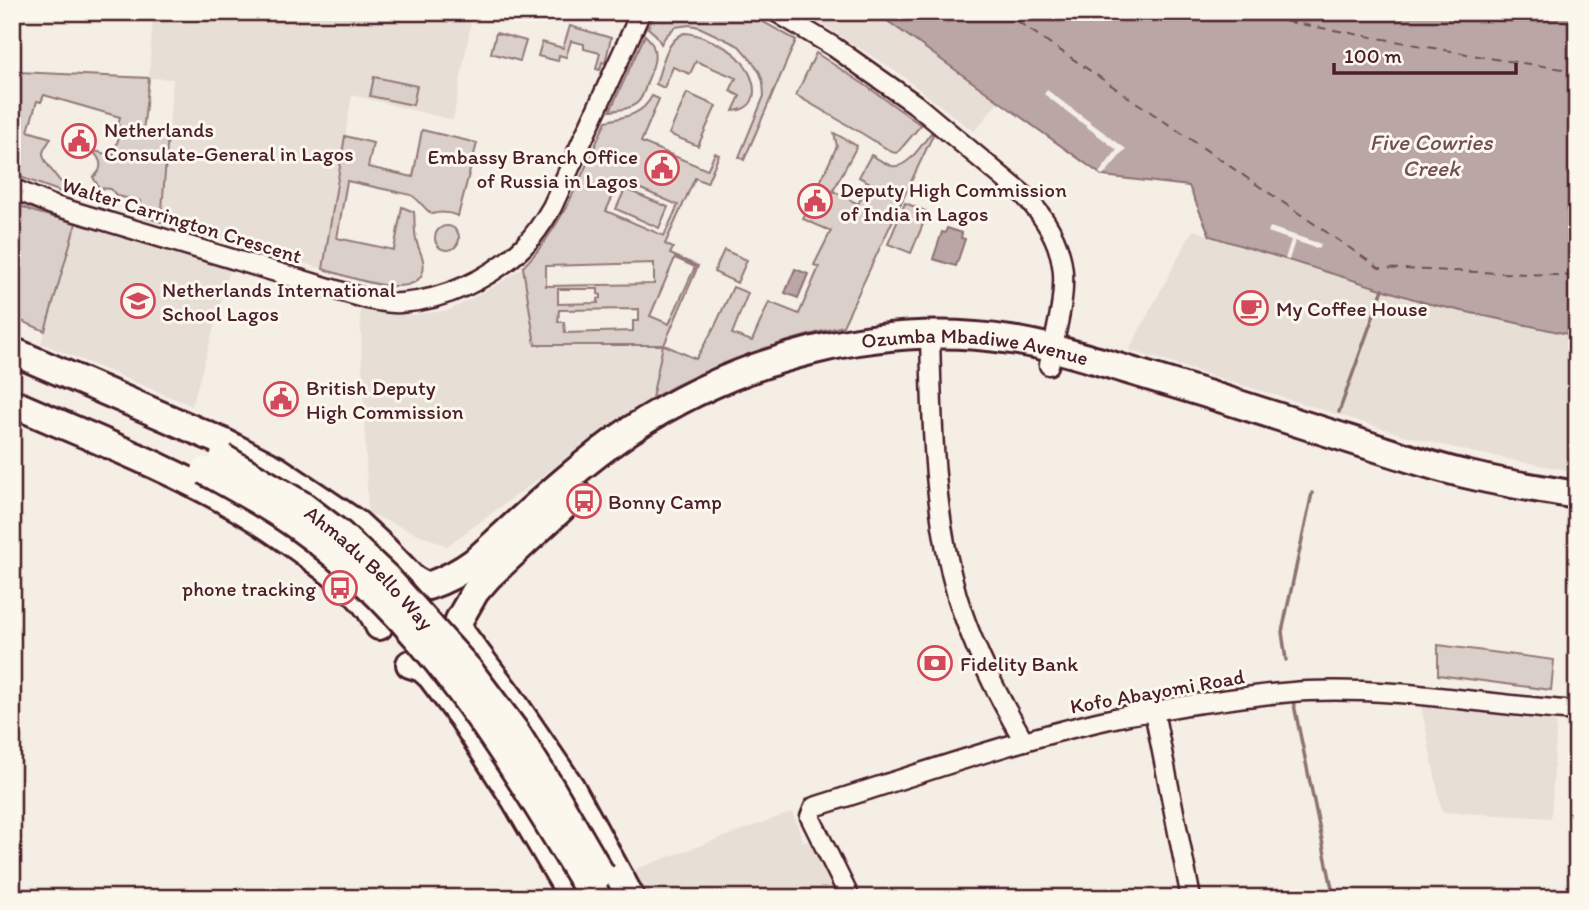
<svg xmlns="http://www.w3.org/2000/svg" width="1589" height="910" font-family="Itim,sans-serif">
  <rect width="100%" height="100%" fill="#f4eee4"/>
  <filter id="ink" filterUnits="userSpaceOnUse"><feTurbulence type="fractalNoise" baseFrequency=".0143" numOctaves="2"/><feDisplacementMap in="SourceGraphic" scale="14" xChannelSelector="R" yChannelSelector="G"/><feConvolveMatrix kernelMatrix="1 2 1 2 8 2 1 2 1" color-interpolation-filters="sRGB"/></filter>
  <g filter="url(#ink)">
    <g fill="#e7dfd6">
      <polygon points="153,12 473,12 453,120 352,95 323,269 161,222 173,79 149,78"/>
      <polygon points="820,12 875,12 999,101 974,132 897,72 815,20"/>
      <polygon points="76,223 230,270 192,406 41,343"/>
      <polygon points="1193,230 1430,304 1577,336 1577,472 1471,452 1404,435 1129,350"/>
      <polygon points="523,267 535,345 664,345 652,398 616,420 544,475 447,546 368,513 360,308 398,315 413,315 450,310 500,283"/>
      <polygon points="1420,700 1557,716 1551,818 1442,812"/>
      <polygon points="792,812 804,842 813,839 843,898 647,898 633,870"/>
    </g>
    <g fill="#dbd0c9" stroke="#92787a" stroke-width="2" fill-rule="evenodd">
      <polygon points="656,12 745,12 796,40 744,160 739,157 764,96 763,82 760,73 752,61 739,46 699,27 690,25 675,27 665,37 661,44 656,35 648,28"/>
      <polygon points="570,26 611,38 605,63 602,62 600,70 596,69 600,53 584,49 584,44 571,41 566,57 559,55 558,61 538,56 542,42 563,48"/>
      <polygon points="496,33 526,41 520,61 491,53"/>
      <path d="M684,33c14,0 44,14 54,24 16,16 28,51 -5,54l7,-15 -10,-5 6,-13 -40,-17 -6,13 -17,-7 -9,21 -8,-4c6,-18 9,-42 28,-51z"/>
      <path d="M645,35c16,14 9,31 2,47 -2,7 -4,16 -10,21 -7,6 -18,7 -27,8z"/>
      <polygon points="816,53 865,85 921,125 899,151 896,153 892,152 863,134 796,95"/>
      <path d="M18,72l131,6 -6,54 25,3 -7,87 -17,-5 3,-10 -7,-1 1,-5 -24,-5 -6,-7 -12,-1 -6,-11c12,-8 8,-19 -2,-27l22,6 9,-29 -4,-1 2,-9 -76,-22 -3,7 -4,-1 -9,30 23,7c-2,5 -8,10 -8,16 0,8 17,27 23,34l-2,5 -52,-19z"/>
      <polygon points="374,77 417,86 413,105 370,96"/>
      <polygon points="687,93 716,106 698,146 669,134"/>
      <path d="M652,96l7,3 -18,43 66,28 8,-17 4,2 -12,28 -12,-5 -30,66 8,4 -3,6 28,12 -34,79 32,14 19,-33 18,-39 15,6 -16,41 20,7 17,-39 30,12 20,-47 -5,-2 17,-34 -28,-12 34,-73 -3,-13 23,13 -24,45 25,13 12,-21 -11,-6 12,-22c6,3 14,9 21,11 16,3 30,-22 39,-33l2,2 -90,191c-69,17 -128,37 -191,72l11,-53h-128l-12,-78c40,-40 60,-95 83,-146 20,-4 36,-6 46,-25zM620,180l58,25 -14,31 -58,-25zM675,258l20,9 -26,57 -19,-8zM654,263v21l-108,2v-20zM558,289h40v5l3,1v3l-3,1v4l-40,1zM639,309v12h-6v10l-68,2 -1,-11h-6l1,-12z"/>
      <path d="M422,130l55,13 -19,73c-9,-4 -16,-5 -26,-2 -8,-5 -12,-14 -21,-19l-64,-14 -10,57 57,12 8,-43 12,5c1,9 0,18 2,27 2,11 10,20 7,32 -8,32 -79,4 -100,-2l22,-133 28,7 -5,24 45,10z"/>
      <polygon points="625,189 668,207 659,228 616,209"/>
      <polygon points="13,203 35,212 76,223 45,331 12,317"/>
      <polygon points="905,203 928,212 911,253 888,244"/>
      <circle cx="447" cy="238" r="12"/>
      <polygon points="724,250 747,260 737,283 714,272"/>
      <polygon points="1438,645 1554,660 1551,690 1438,675"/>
    </g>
    <g fill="#baa7a5" stroke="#8d7174" stroke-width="2">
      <polygon points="875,12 1577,12 1577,336 1430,304 1210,236 1189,186 1103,176"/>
      <polygon points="947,228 962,233 961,238 965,239 956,266 933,259 942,232 945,233"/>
      <polygon points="795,269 808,274 798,298 785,293"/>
    </g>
    <g fill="#f4eee4">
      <polygon points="1047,90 1126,149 1103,176 1099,173 1117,150 1044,94"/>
      <polygon points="1270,227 1321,244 1319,249 1295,241 1289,260 1285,259 1291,240 1268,232"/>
    </g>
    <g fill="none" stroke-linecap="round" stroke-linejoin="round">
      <g stroke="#8d7174" stroke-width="3.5">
        <polyline points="1339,412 1383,289"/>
        <polyline points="1286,660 1282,632 1312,493"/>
        <polyline points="1293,700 1334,898"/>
      </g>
      <g stroke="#714f56" stroke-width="2" stroke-dasharray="9 7" stroke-linecap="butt">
        <polyline points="1004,12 1379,268 1577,276"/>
        <polyline points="1239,12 1244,14 1495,59 1577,71"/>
      </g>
      <g stroke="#4a1f2b" stroke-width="23">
        <g id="minor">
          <path d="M776,12l58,35 81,57 109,91c56,59 40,99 25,170"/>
          <path d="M12,188l40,17 301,90c16,5 32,9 48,8 44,-3 91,-25 122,-56 12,-12 21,-26 29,-40l89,-195"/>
          <path d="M930,335c2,87 3,177 27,261 16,52 40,99 67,145"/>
          <polyline points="1154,711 1191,898"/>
          <path d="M850,898l-40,-81 4,-10c103,-32 205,-69 310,-91 19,-4 39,-6 58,-10 41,-6 83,-13 126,-15 90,-4 179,14 269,20"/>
        </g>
      </g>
      <g stroke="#4a1f2b" stroke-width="32">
        <g id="highway">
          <polyline points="12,351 225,443 277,470 357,524 383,548 413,579 425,586"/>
          <path d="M12,403c75,33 156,64 227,105 27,16 54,35 79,54 23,18 50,36 61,64"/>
          <path id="s1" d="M428,586c17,-6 31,-13 46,-24 50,-45 99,-93 155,-131 110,-73 250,-111 382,-91 30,4 59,13 87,21 37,11 73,22 109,33 52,17 103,33 154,49 35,11 69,23 104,31 36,9 75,15 112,21"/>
          <polyline points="459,620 475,592 489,576 577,494"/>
          <polyline points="459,627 462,634 510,698 570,786 631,898"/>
          <polyline points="410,664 422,668 431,676 462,717 515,799 573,898"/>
        </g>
      </g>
      <use href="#minor" stroke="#fbf7ec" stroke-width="18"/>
      <use href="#highway" stroke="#fbf7ec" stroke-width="26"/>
      <g stroke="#4a1f2b" stroke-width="32" stroke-linecap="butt">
        <g id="highway-bridge">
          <path id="s2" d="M223,458l79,47 38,29 47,44 82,92 46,61 36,57 50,86"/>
          <path d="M205,471c31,17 63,34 92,55 127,90 209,227 288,358"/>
        </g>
      </g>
      <use href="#highway-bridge" stroke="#fbf7ec" stroke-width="26"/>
    </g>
  </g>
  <defs>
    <g id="civic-ring" transform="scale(1.75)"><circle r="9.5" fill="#fbf7ec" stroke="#d1495b" stroke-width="1.5"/><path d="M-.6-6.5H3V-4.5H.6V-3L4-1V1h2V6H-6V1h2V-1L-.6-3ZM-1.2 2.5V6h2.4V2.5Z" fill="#d1495b"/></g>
    <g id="school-ring" transform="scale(1.75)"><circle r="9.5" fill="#fbf7ec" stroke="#d1495b" stroke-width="1.5"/><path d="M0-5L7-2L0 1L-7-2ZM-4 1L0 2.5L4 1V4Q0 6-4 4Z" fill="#d1495b"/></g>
    <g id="cafe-ring" transform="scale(1.75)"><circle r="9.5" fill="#fbf7ec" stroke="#d1495b" stroke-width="1.5"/><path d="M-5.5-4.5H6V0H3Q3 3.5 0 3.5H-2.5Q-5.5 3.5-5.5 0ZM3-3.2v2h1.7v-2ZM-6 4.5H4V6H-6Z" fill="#d1495b"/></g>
    <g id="bus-ring" transform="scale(1.75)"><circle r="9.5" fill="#fbf7ec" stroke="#d1495b" stroke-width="1.5"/><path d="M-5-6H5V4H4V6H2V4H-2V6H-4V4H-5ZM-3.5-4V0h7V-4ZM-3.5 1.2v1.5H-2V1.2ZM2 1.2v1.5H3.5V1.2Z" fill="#d1495b"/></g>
    <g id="bank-ring" transform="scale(1.75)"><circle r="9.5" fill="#fbf7ec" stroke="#d1495b" stroke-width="1.5"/><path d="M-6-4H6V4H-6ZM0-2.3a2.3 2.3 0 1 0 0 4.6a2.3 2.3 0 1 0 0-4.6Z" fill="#d1495b"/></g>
  </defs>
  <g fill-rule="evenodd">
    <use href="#civic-ring" x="79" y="141"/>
    <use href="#civic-ring" x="662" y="168"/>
    <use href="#civic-ring" x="815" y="201"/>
    <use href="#school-ring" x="138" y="301"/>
    <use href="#cafe-ring" x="1251" y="308"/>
    <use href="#civic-ring" x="281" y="399"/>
    <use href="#bus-ring" x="584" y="501"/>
    <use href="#bus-ring" x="340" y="588"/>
    <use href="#bank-ring" x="935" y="663"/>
  </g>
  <g text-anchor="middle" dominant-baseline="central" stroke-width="6" stroke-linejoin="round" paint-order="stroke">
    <g font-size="21" fill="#4a1f2b" stroke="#fbf7ec" text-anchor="start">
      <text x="104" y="129">Netherlands<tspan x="104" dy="24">Consulate-General in Lagos</tspan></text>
      <text x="638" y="156" text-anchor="end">Embassy Branch Office<tspan x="638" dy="24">of Russia in Lagos</tspan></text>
      <text x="840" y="189">Deputy High Commission<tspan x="840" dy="24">of India in Lagos</tspan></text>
      <text x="162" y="289">Netherlands International<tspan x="162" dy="24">School Lagos</tspan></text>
      <text x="1276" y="308">My Coffee House</text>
      <text x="306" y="387">British Deputy<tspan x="306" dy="24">High Commission</tspan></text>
      <text x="608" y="501">Bonny Camp</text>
      <text x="316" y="588" text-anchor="end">phone tracking</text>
      <text x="960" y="663">Fidelity Bank</text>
    </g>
    <g font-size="21" fill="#4a1f2b" stroke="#fbf7ec">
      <text transform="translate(182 220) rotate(17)">Walter Carrington Crescent</text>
      <text stroke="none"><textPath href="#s1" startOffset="621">Ozumba Mbadiwe Avenue</textPath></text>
      <text stroke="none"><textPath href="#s2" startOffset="184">Ahmadu Bello Way</textPath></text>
      <text transform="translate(1157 691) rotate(-10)">Kofo Abayomi Road</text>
    </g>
    <g font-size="23" font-style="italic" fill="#714f56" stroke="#fbf7ec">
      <text x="1431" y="142">Five Cowries<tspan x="1431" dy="26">Creek</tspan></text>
    </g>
  </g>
  <rect width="1589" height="910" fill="none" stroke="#fbf7ec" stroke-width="42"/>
  <rect x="21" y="21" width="1547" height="868" fill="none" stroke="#4a1f2b" stroke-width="2.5" filter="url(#ink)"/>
  <path d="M1334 63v10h182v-10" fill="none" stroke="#4a1f2b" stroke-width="3.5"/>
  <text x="1344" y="63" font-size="21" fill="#4a1f2b" stroke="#fbf7ec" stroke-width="5" paint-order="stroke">100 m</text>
</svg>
